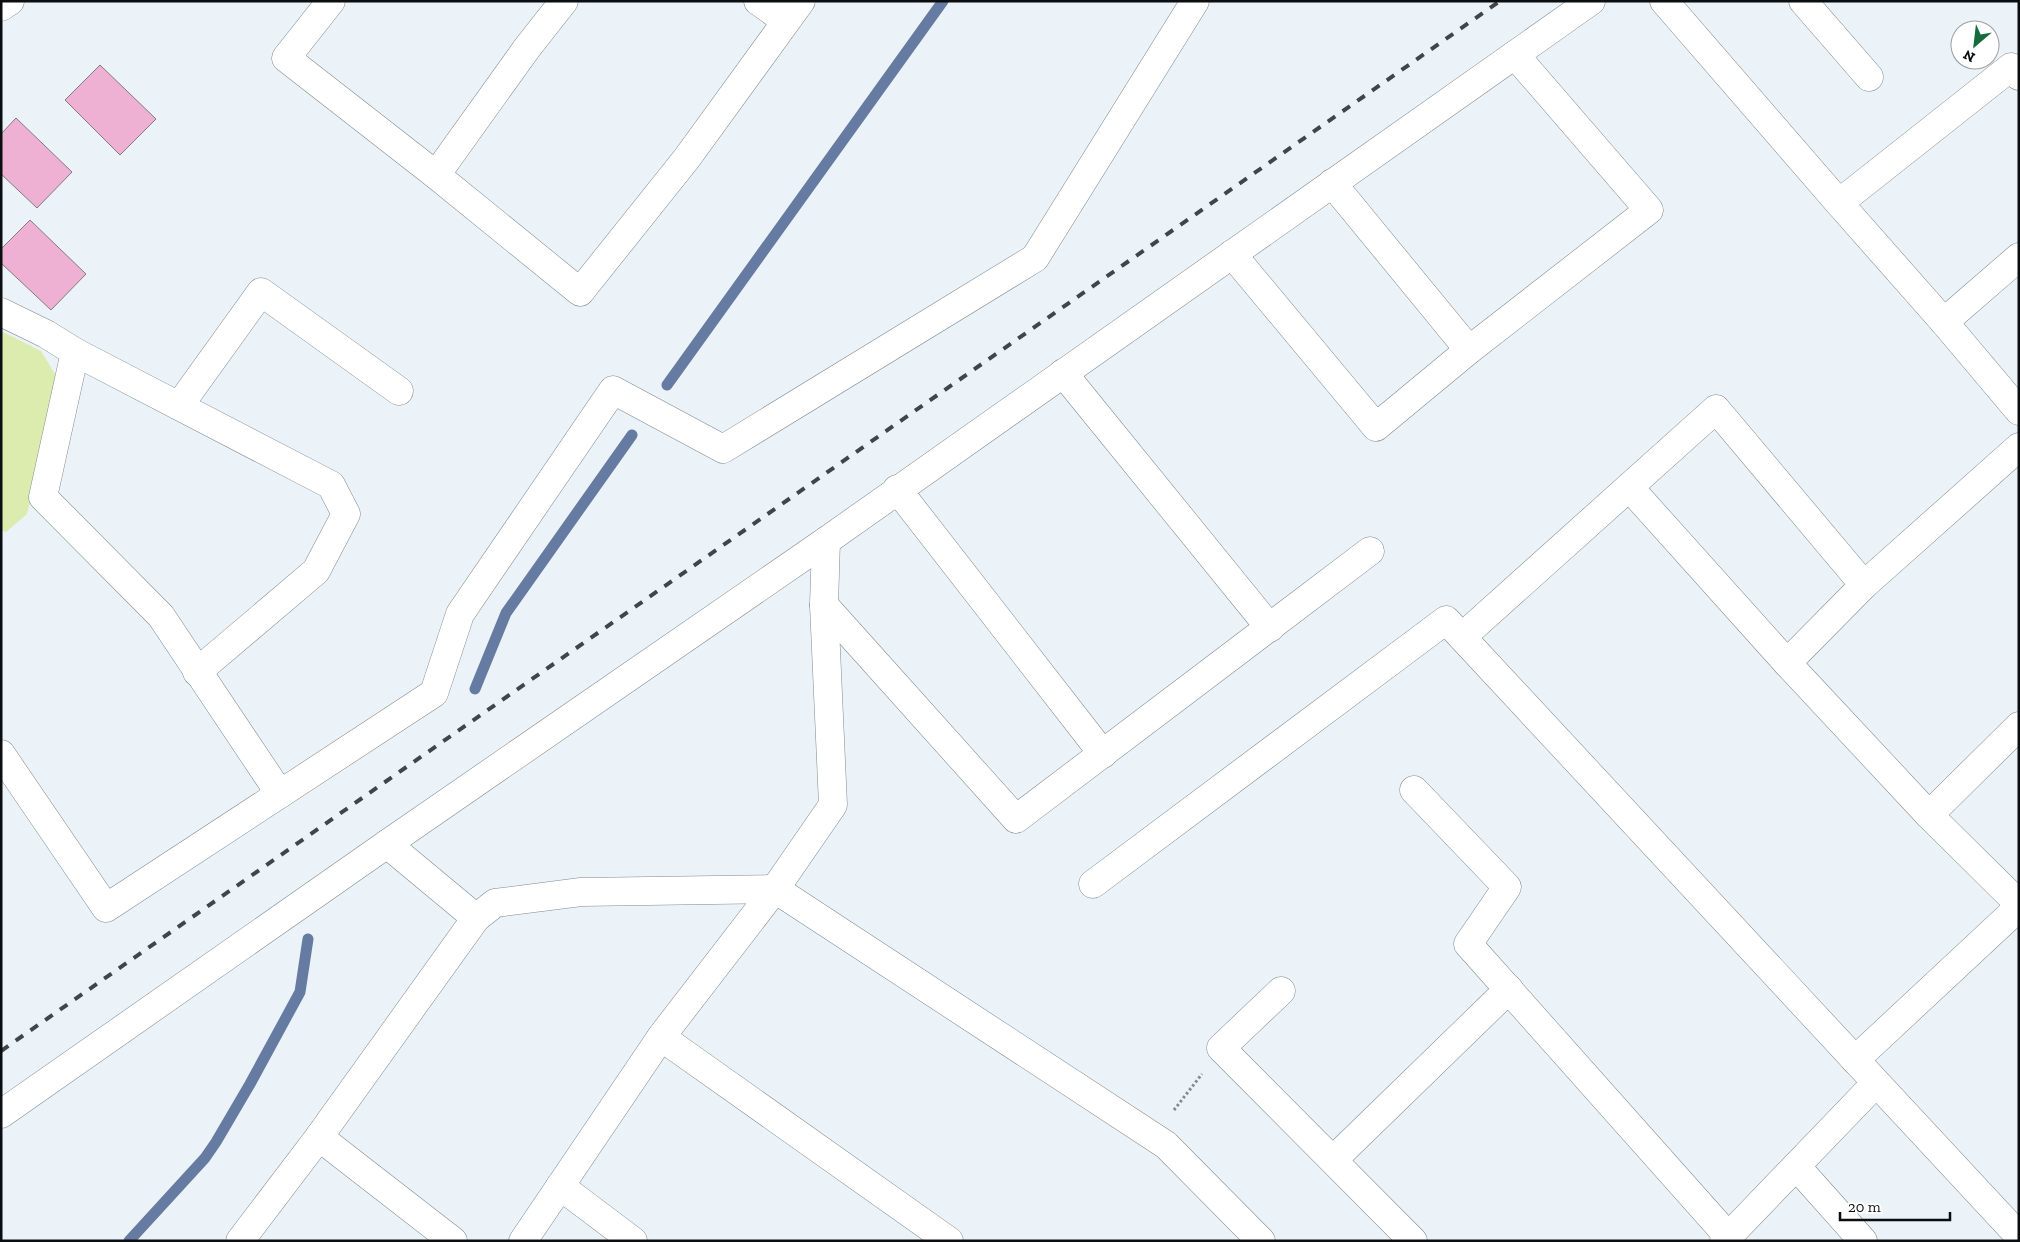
<svg xmlns="http://www.w3.org/2000/svg" width="2020" height="1242" font-family="'Zilla Slab',serif">
  <rect width="100%" height="100%" fill="#ebf3f9"/>
  <polygon fill="#dcecae" points="1,331 41,351 58,379 27,514 6,532 1,530"/>
  <g fill="none" stroke-linecap="round" stroke-linejoin="round">
    <g stroke="#657ba1" stroke-width="11">
      <polyline points="667,385 943,1"/>
      <polyline points="475,689 506,613 632,435"/>
      <polyline points="129,1241 205,1158 216,1142 250,1084 300,992 308,939"/>
    </g>
  </g>
  <g fill="#eeb1d4" stroke="#837a7f">
    <polygon points="100,65 156,119 120,155 65,100"/>
    <polygon points="16,118 72,172 37,208 1,174 1,134"/>
    <polygon points="30,220 86,274 51,310 1,263 1,249"/>
  </g>
  <g fill="none" stroke-linecap="round" stroke-linejoin="round">
    <g stroke="#81898f" stroke-width="29">
      <g id="minor">
        <polyline points="331,1 286,58 436,175 580,292 687,158 801,1"/>
        <polyline points="758,1 786,21"/>
        <polyline points="1664,1 1839,203"/>
        <polyline points="1803,1 1869,77"/>
        <polyline points="1,7 10,1"/>
        <polyline points="2019,76 2011,67 1839,203 1944,322 2019,411"/>
        <polyline points="436,175 527,48 564,1"/>
        <polyline points="1332,183 1469,350"/>
        <polyline points="1232,254 1376,427 1469,350 1649,210 1515,55"/>
        <polyline points="1,312 46,334 75,352 43,497 161,616 280,794"/>
        <polyline points="1944,322 2019,257"/>
        <polyline points="75,352 331,485 346,514 316,571 197,672"/>
        <polyline points="1063,373 1270,628"/>
        <polyline points="179,406 261,292 399,391"/>
        <polyline points="1629,487 1787,663"/>
        <polyline points="897,489 1103,754"/>
        <polyline points="1864,585 2019,447"/>
        <polyline points="824,605 1016,819 1370,551"/>
        <polyline points="1462,637 1716,409 1864,585 1787,663 1929,815 2019,904"/>
        <polyline points="1,754 106,908 434,693 460,614 613,390 723,449 1035,258 1195,1"/>
        <polyline points="1414,790 1507,887 1468,944 1728,1236"/>
        <polyline points="1929,815 2019,726"/>
        <polyline points="1093,884 1446,620 2019,1236"/>
        <polyline points="476,918 495,903 581,892 775,889 1166,1145 1261,1241"/>
        <polyline points="1281,991 1221,1048 1413,1241"/>
        <polyline points="661,1037 949,1241"/>
        <polyline points="1855,1060 2019,907"/>
        <polyline points="1,1114 387,844 826,541 1591,1"/>
        <polyline points="319,1137 453,1241"/>
        <polyline points="1333,1160 1509,989"/>
        <polyline points="1796,1166 1863,1241"/>
        <polyline points="560,1186 633,1241"/>
        <polyline points="240,1241 319,1137 476,918 387,844"/>
        <polyline points="523,1241 661,1037 775,889 833,805 824,605 826,541"/>
        <polyline points="1724,1241 1876,1083"/>
      </g>
    </g>
    <polyline stroke="#83898d" stroke-width="3" stroke-dasharray="2.5 2.5" stroke-linecap="butt" points="1174,1110 1202,1074"/>
    <use href="#minor" stroke="#fff" stroke-width="28"/>
    <polyline stroke="#404548" stroke-width="4" stroke-dasharray="9 9" stroke-linecap="butt" points="1,1051 1500,1"/>
  </g>
  <rect width="2020" height="1242" fill="none" stroke="#0b0e10" stroke-width="5"/>
  <g transform="translate(1975 45) rotate(208)"><circle r="24" fill="#ffffff" stroke="#9d9f9f"/>
  <path d="M0-4L9 19L0 12L-9 19Z" fill="#166b3c"/>
  <text y="-8" font-size="14" font-weight="bold" text-anchor="middle" fill="#0b0e10">N</text>
  </g>
  <path d="M1840 1212v8h110v-8" fill="none" stroke="#0b0e10" stroke-width="2.5"/>
  <text x="1848" y="1212" font-size="15" fill="#0b0e10" stroke="#ffffff" stroke-width="4" paint-order="stroke">20 m</text>
</svg>
